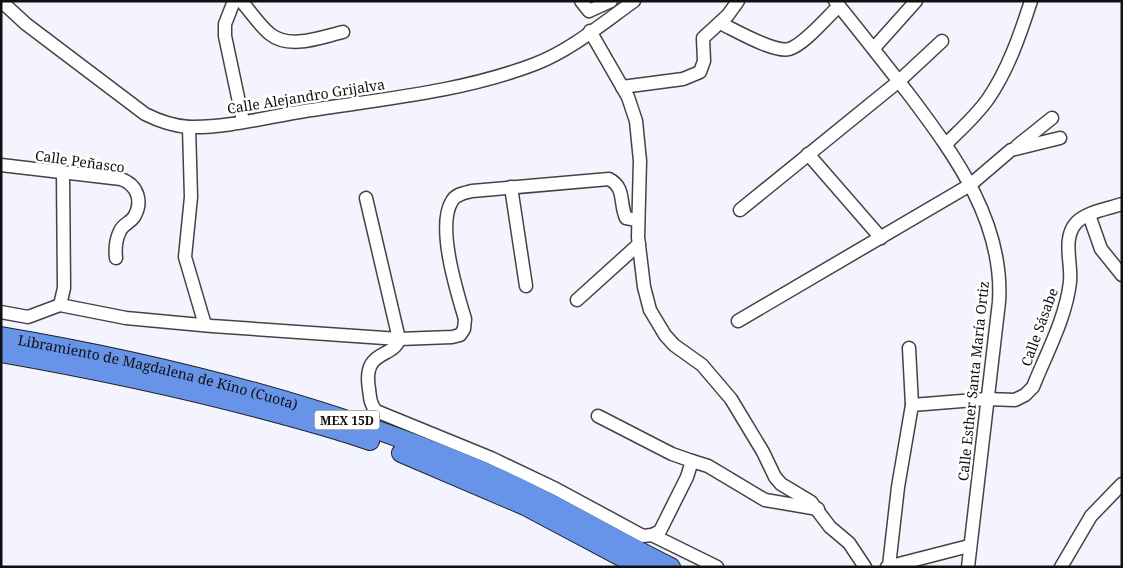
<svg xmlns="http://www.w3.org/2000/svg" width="1123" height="568" font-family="'Noto Serif',serif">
  <rect width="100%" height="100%" fill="#f4f4fe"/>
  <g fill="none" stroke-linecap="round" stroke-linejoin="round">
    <g stroke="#434343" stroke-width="15">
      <g id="minor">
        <path d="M1,1l25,23 119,90c14,7 28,12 44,13 38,1 78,-10 116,-16 77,-12 157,-19 230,-47 36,-14 68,-41 99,-63"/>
        <polyline points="234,1 225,24 225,36 243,121"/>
        <path d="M241,1c10,11 18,24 29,33 20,16 51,3 73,-2"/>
        <polyline points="581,1 589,11 611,1"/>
        <path d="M835,1c26,32 51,64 76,96 45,60 93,126 88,205l-31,265"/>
        <path d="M720,23c15,7 54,30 69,26 15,-4 38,-32 50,-43"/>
        <polyline points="590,31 628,97 636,121 640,161 638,237 644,287 650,310 665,335 674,345 702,365 731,399 763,452 775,477 781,484 811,502 830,527 849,543 865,567"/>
        <polyline points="874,48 916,1"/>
        <polyline points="622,87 683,79 700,72 704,61 703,38 728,15 738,1"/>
        <polyline points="189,127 191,197 185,257 205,325"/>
        <path d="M946,144c14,-14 30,-28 42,-45 20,-29 32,-64 43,-98"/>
        <polyline points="1017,146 1052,118"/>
        <polyline points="808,154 881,238"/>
        <path d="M1,165l120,14c17,6 22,23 13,38 -4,6 -11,7 -14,14 -4,8 -5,18 -4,27"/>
        <polyline points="511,187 526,286"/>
        <path d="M366,198l33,141c-5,20 -37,9 -30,50 1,8 1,15 7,22l115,47 65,31 87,47 9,-1 8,-4 27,-54 5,-16 -20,-7 -74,-38"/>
        <polyline points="740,210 899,81 942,41"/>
        <polyline points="1089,215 1101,249 1122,275"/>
        <polyline points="577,300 639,244"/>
        <polyline points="60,305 64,288 63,174"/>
        <path d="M1,312l27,5 32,-12 66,13 86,8 187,13 53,-2 8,-2 4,-6 1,-10c-8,-27 -29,-93 -13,-118 4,-7 12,-8 20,-10l137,-12c17,9 10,24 17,39l11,2"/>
        <polyline points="738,321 970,185 1011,150 1060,138"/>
        <polyline points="909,348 912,405"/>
        <polyline points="692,461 708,466 765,500 818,509"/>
        <polyline points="652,535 717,567"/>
        <path d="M889,566l9,-79 14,-82 75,-6 28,1 10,-5 8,-8c13,-33 33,-69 37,-105 2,-19 -8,-43 6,-59 10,-11 32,-14 46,-19"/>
        <polyline points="887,567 969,546"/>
        <polyline points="1061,567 1091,516 1122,484"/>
      </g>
    </g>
    <g stroke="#212121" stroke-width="20">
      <g id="highway">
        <path id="s1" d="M1,336c171,29 339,72 498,142 59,26 114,61 172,89"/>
        <path d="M1,353c86,15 172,33 256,55 38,10 76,20 113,33"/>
        <polyline points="401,453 525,506 640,567"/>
      </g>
    </g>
    <use href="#minor" stroke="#fff" stroke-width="12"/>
    <use href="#highway" stroke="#6793e9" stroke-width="18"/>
  </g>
  <g text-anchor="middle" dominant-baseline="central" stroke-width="5" stroke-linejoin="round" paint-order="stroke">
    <rect fill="#fff" stroke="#585858" stroke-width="1" x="314.5" y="410.5" width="65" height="19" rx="4"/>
    <g font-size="12" font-weight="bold" fill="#101010">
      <text x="347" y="420">MEX 15D</text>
    </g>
    <g font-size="14" fill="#101010" stroke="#fff">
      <text transform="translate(306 96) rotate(-9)">Calle Alejandro Grijalva</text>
      <text transform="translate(80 161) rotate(8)">Calle Peñasco</text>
      <text transform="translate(1039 327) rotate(-70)">Calle Sásabe</text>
      <text stroke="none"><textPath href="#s1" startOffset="161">Libramiento de Magdalena de Kino (Cuota)</textPath></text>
      <text transform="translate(973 381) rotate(-84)">Calle Esther Santa María Ortiz</text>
    </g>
  </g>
  <rect width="1123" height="568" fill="none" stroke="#101010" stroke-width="5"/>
</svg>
